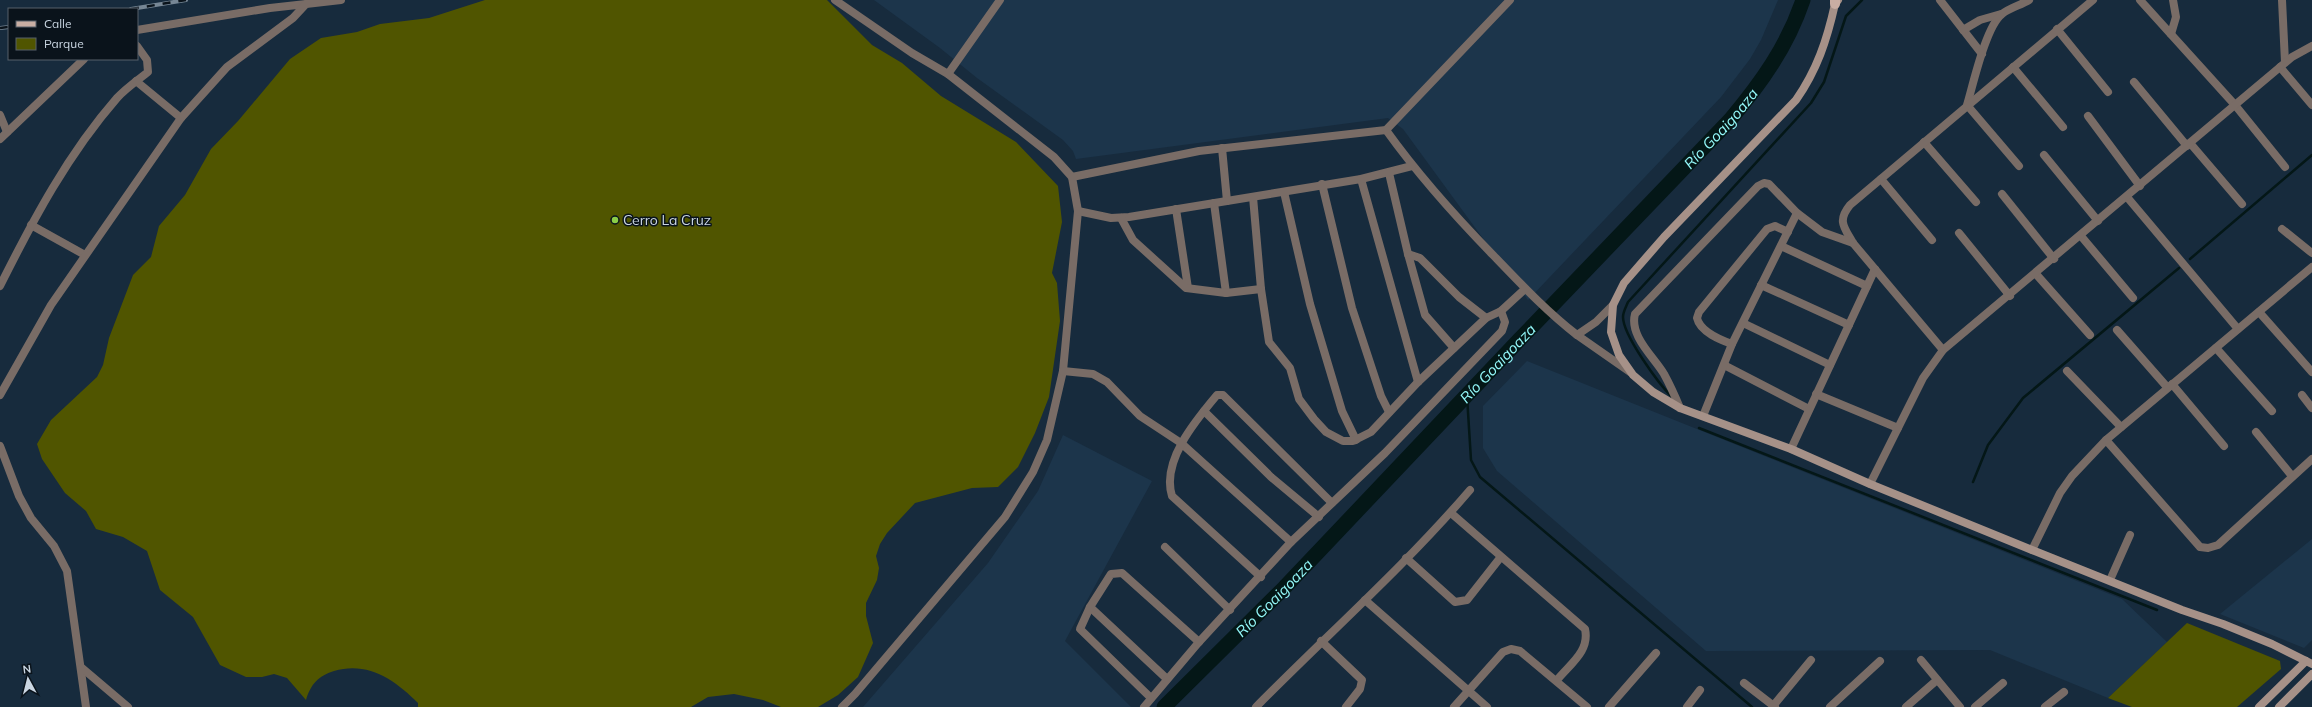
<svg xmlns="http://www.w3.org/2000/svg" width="2312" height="707" font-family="Mulish,sans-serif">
  <rect width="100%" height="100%" fill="#172b3d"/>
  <g fill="#1c354b">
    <polygon points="874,0 1778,0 1761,40 1750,59 1721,97 1528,300 1403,129 1388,118 1076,159 1073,151 1063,140 977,78 940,48"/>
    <polygon points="1527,361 2122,599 2167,642 2108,698 1990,650 1706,651 1497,471 1483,448 1483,406"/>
    <polygon points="1063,435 1152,481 1065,641 1131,707 863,707 988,563 1038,491"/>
    <polygon points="2312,539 2312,640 2304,648 2220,614"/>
  </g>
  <g fill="#505500">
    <path d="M485,0h342l45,45 30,18 39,33 75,46 42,44 4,36 -10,51 5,10 3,38 -11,76 -14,36 -17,34 -20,20 -26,1 -57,15 -28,30 -7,11 -4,12 3,12 -2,12 -11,23v13l7,27 -15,34 -20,18 -20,12h-37l-18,-7 -29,-6 -26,3 -17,10h-273v-4c-23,-23 -50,-42 -84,-32 -16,5 -23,13 -28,29l-19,-22 -13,-4 -12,3h-16l-26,-12 -27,-48 -33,-27 -13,-39 -24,-14 -27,-8 -10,-18 -21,-18 -23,-34 -5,-15 14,-24 46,-43 6,-12 6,-27 24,-63 18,-18 8,-31 26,-31 26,-46 27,-28 52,-62 31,-21 36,-6 23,-8 49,-6z"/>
    <polygon points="2187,623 2280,661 2281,669 2237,707 2132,707 2108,698"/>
  </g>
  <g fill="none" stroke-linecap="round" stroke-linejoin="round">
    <g stroke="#041717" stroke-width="2.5">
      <polyline points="2190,259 2312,155"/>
      <polyline points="1467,396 1471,460 1480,477 1752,707"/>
      <path d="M1672,397c-14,-14 -49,-62 -49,-80 0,-5 3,-10 5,-15l183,-199 13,-21 22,-66 16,-16"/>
      <polyline points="1699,428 2157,610"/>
      <polyline points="1973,482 1988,445 2023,398 2179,268"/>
    </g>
    <path stroke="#041717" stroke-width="15" id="s1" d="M1164,707l120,-119 236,-249 210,-219c31,-37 57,-73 73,-120"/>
    <g stroke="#796c66" stroke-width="8">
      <polyline points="835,0 912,53 948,74 1054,157 1072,177 1078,211 1063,371 1047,440 1033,472 1005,517 855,694 842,707"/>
      <polyline points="1940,0 1982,54"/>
      <polyline points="2140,0 2235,105 2285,167"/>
      <polyline points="2282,0 2285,62"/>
      <polyline points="2057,29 2108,92"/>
      <polyline points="137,30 270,8 306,4"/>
      <polyline points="1963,30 1980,20 2001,14"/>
      <polyline points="2171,34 2176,17 2173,0"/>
      <polyline points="2013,67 2063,127"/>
      <polyline points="2280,67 2312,105"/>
      <polyline points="948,74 1000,0"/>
      <polyline points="136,81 181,118"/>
      <polyline points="2134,82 2187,146"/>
      <polyline points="0,115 7,132"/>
      <polyline points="2088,116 2140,186"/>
      <path d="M1386,130c33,46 68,85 107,125 27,28 53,56 84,80l19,-13 17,-17"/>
      <polyline points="0,139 84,59"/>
      <polyline points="1924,142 1976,202"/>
      <polyline points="2190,143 2242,204"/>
      <polyline points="1222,148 1227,201"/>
      <polyline points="2044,155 2098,221"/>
      <path d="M2019,166l-52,-61c6,-20 19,-79 35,-91 7,-6 19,-9 27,-14"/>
      <polyline points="1389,173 1408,254 1425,315 1454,348"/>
      <polyline points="1072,177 1199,151 1386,130 1510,0"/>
      <polyline points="1361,179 1418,382"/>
      <polyline points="1881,179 1932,240"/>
      <polyline points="1322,184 1352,308 1381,396 1389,412"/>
      <polyline points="1284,192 1310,304 1342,411 1356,440"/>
      <polyline points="2002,194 2054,259"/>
      <polyline points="1253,197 1261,289 1269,342 1290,368 1299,399 1314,419 1326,432 1343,441 1353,441 1371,432 1418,382 1486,318 1501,311 1525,289"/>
      <polyline points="2127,197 2238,329"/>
      <polyline points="1214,203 1226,293"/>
      <polyline points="1176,209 1188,288"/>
      <polyline points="1078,211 1111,218 1129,217 1361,179 1412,166"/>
      <polyline points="1121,218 1133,240 1186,288 1226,293 1261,289"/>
      <polyline points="31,225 85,255"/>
      <polyline points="2282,229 2312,253"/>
      <polyline points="1959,233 2010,296"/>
      <polyline points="2081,236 2133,298"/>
      <polyline points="1781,246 1867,286"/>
      <polyline points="1408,254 1420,258 1459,297 1486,318"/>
      <polyline points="2036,274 2090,335"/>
      <polyline points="1761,285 1849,325"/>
      <path d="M0,286c33,-66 68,-132 117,-188 9,-10 21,-18 31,-26l-1,-12 -10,-14"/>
      <polyline points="2259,312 2312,372"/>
      <polyline points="1743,323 1830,365"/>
      <polyline points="2117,330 2167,387"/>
      <polyline points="1577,335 1630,372"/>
      <path d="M1732,344c-11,-4 -32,-12 -35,-26l2,-6 68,-83 8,-3 13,6"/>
      <polyline points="2216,348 2272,411"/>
      <path d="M1943,350l-90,-107c-9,-16 -16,-22 -3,-38l243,-205"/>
      <polyline points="1724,365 1809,409"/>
      <polyline points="1063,371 1093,374 1107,382 1140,416 1181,443 1291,542"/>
      <polyline points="2067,371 2121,427"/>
      <polyline points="2172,384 2224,446"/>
      <polyline points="1816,394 1898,428"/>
      <polyline points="0,395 51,305 181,118 227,67 293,18 306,4 341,0"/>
      <polyline points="2302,395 2312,408"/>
      <path d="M1680,408c-5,-12 -10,-23 -16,-34 -10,-17 -35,-38 -29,-60l123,-128 6,-3 5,1 28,29 25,19 31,11"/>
      <polyline points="1204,411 1271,477 1319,517"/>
      <polyline points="1703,416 1732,344 1797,213"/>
      <polyline points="2256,432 2292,476"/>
      <polyline points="2106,440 2200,547 2208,548 2218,545 2312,459"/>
      <polyline points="0,446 19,496 31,518 54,546 67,571 86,707"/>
      <polyline points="1791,449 1875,269"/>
      <polyline points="1870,484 1923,378 1943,350 2292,57 2312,46"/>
      <path d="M1451,513l134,116c5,22 -15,35 -28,51"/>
      <polyline points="1165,547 1230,610"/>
      <polyline points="2032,550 2060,493 2072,476 2106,440 2312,267"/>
      <polyline points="1406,558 1455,602 1467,600 1500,558"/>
      <path d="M1261,577l-89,-81c-11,-35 24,-76 45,-101h6l109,108"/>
      <polyline points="2110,580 2130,535"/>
      <polyline points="1365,600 1487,707"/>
      <polyline points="1090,607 1167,679"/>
      <polyline points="1321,641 1362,680 1360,689 1346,707"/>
      <polyline points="1921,660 1960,707"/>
      <polyline points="82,668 128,707"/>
      <polyline points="1744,683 1775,707"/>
      <polyline points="1151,698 1080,629 1090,607 1111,574 1122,573 1199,642"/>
      <polyline points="1773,706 1811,660"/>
      <polyline points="1144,707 1199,642 1291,542 1385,453 1502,331 1505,322 1501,311"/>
      <path d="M1256,707c71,-72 148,-140 214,-217"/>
      <polyline points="1454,707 1503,652 1511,649 1520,651 1587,707"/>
      <polyline points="1609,707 1656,653"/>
      <polyline points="1687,707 1700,690"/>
      <polyline points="1830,707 1880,661"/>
      <polyline points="1906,707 1937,680"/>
      <polyline points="1975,707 2003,683"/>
      <polyline points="2045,707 2064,692"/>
    </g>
    <g stroke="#a69188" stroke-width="8">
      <path d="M1838,0l-3,4c-8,36 -18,66 -39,96l-132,137 -40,46 -11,22 -2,27 8,23 14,20 20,17 27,16 111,41 79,35 162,66 150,60 41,14 49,20 40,20"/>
      <polyline points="2259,707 2306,661"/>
      <polyline points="2279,707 2312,674"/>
    </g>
    <polyline stroke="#c9aea3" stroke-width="10" points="1835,4 1835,0"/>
    <g stroke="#778795" stroke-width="4">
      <g id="rail">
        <polyline points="131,9 186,0"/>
        <polyline points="0,28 9,27"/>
      </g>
    </g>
    <use href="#rail" stroke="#0a131b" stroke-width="2.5" stroke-dasharray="8" stroke-linecap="butt"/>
  </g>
  <circle fill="#8ace47" stroke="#0a131b" stroke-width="1.5" cx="615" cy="220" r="4"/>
  <g text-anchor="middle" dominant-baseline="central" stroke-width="3" stroke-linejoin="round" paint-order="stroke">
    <g font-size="14" fill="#cad6e2" stroke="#0a131b" text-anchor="start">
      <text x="623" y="220">Cerro La Cruz</text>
    </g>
    <g font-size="15" font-style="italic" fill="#94f9fa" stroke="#0a131b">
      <text stroke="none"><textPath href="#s1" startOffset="803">Río Goaigoaza</textPath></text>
      <text stroke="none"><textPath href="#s1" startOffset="479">Río Goaigoaza</textPath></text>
      <text stroke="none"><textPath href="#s1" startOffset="155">Río Goaigoaza</textPath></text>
    </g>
  </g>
  <rect x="8" y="8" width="130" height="52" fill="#0a131b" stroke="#57616b"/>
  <rect x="16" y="21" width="20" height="6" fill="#c9aea3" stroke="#57616b"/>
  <text x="44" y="28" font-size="12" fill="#cad6e2">Calle</text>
  <rect x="16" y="38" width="20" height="12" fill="#505500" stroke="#57616b"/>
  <text x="44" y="48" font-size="12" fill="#cad6e2">Parque</text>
  <g transform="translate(28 679) rotate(353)" stroke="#0a131b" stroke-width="3" paint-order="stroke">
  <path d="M0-3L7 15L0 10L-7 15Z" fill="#cad6e2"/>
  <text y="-6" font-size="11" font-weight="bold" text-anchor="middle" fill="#cad6e2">N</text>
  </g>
</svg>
